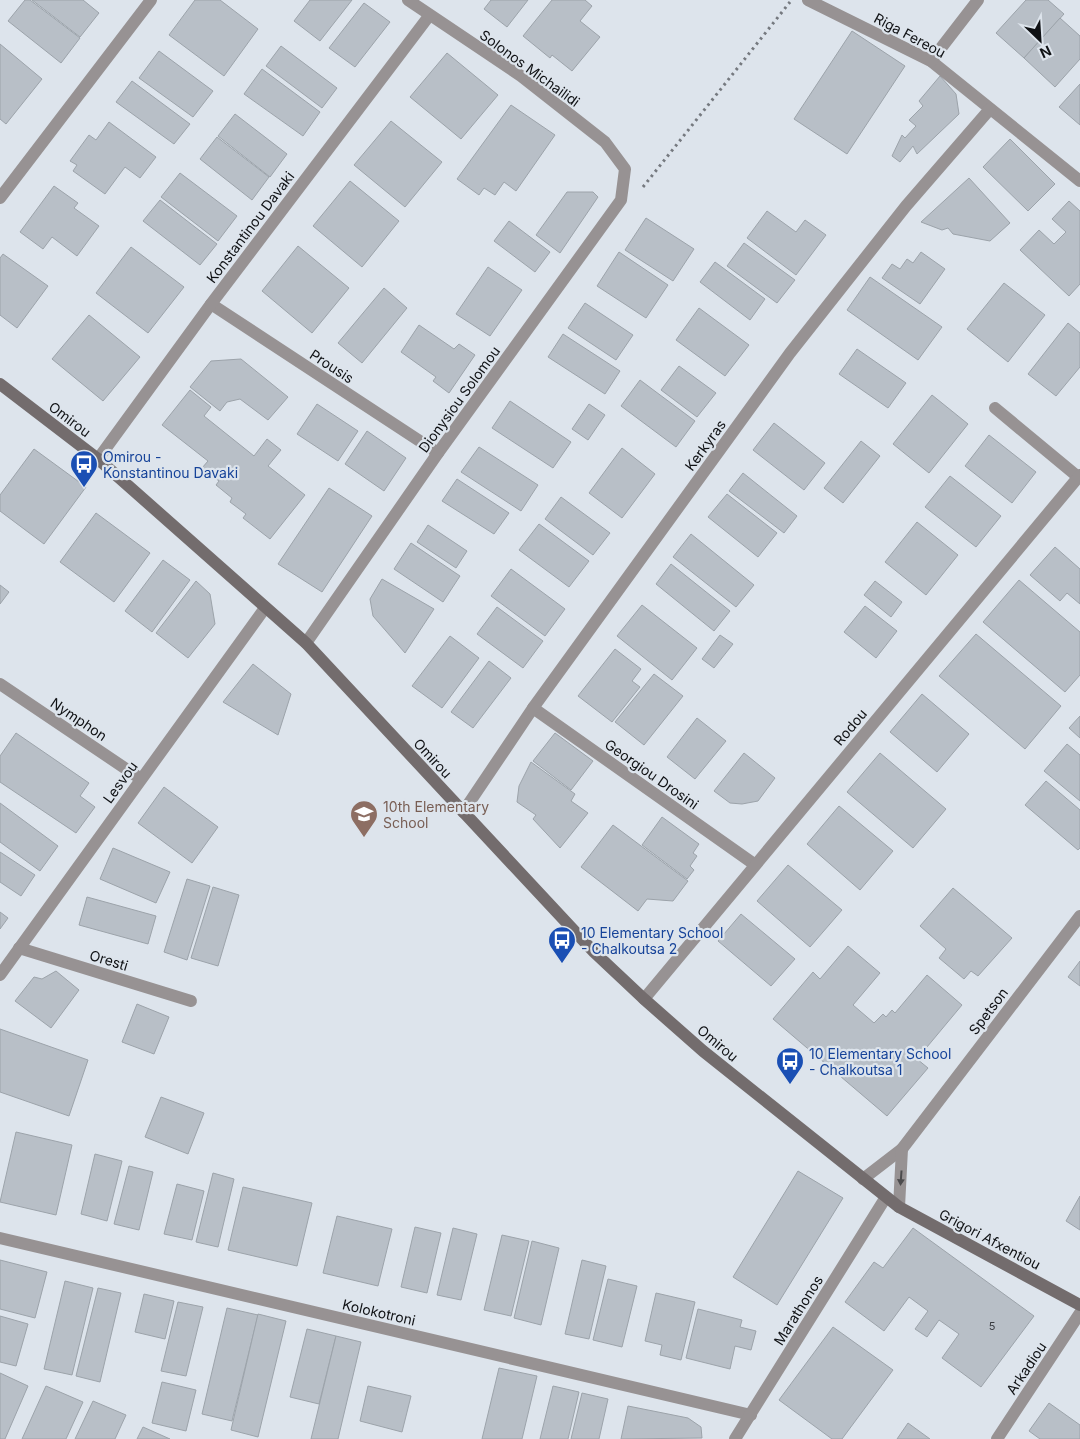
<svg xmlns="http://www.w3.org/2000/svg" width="1080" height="1439" font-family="Inter,sans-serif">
  <rect width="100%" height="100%" fill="#dde4ec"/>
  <g fill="#b8bfc7" stroke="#9ca3aa">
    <polygon points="25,0 30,0 80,38 61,63 8,21"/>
    <polygon points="32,0 83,0 99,13 80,37"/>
    <polygon points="195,0 220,0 258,29 224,76 169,35"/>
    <polygon points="310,0 352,0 320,41 294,21"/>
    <polygon points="491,0 528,0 507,27 484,9"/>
    <polygon points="552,0 585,0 592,6 580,21 600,37 572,71 552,55 550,58 523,36"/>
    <polygon points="1026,0 1048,0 1064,14 1024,58 996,33"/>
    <polygon points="364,3 390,22 355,67 329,48"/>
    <polygon points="1060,18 1080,36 1080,59 1055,87 1024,58"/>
    <polygon points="852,31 905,66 847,154 794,119"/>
    <polygon points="0,44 42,79 6,124 0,119"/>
    <polygon points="281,46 337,88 322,108 266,66"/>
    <polygon points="159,51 213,91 193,117 139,78"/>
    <polygon points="447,53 498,95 461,139 410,97"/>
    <polygon points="262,69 320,112 303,136 244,94"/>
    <polygon points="940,76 956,94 959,114 917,154 913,146 900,162 892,156 902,135 905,138 916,126 909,120 923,106 919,101"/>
    <polygon points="132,81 190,124 174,144 116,102"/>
    <polygon points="1080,84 1080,125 1059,107"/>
    <polygon points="511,105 555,135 516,191 504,182 495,195 484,188 479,195 457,179"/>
    <polygon points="235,114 287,154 270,177 218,136"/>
    <polygon points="391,121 442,162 405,207 354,165"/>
    <polygon points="109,122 156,157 140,178 125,167 105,194 73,171 77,165 70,161 89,135 96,140"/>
    <polygon points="217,137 269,177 252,200 200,159"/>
    <polygon points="1010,139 1055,184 1028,211 983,167"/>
    <polygon points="180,173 237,216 218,241 161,197"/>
    <polygon points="969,178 1010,223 990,241 953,234 948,228 942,230 921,222"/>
    <polygon points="350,181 399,221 362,267 313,226"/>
    <polygon points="54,186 78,203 74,208 99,226 77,256 52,237 43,249 20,232"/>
    <polygon points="567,192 593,192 598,197 560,253 536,235"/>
    <polygon points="160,200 217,244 200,265 143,221"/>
    <polygon points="1069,201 1080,211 1080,284 1069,296 1020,250 1039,230 1054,244 1066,232 1052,219"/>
    <polygon points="767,211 796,232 805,220 826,235 796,275 747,238"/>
    <polygon points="646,218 694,249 673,281 625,250"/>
    <polygon points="509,221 550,252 535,272 494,241"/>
    <polygon points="744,243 795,280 777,303 727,266"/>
    <polygon points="298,246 349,288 312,333 262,291"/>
    <polygon points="131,247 184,287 148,333 96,293"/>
    <polygon points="619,252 668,285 646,318 597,286"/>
    <polygon points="921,252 945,269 920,304 882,278 892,264 900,269 907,259 913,263"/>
    <polygon points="3,254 48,286 17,328 0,315 0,258"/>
    <polygon points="715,262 765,299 750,320 700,282"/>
    <polygon points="488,267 522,290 490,336 456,314"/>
    <polygon points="870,277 942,327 918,360 847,310"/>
    <polygon points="1004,283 1045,315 1008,362 967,329"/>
    <polygon points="384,288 407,308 362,363 338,343"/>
    <polygon points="585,303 633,335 616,360 568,328"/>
    <polygon points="699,308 749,345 725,376 676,340"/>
    <polygon points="89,315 140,357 103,401 52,359"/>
    <polygon points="1068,323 1080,333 1080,367 1056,396 1028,374"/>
    <polygon points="419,325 454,349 459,344 475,355 449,393 433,381 436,377 401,352"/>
    <polygon points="563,334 620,371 605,394 548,357"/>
    <polygon points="857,349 906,383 888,408 839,374"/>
    <polygon points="241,359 288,397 268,420 240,399 227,402 220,411 190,387 211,361"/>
    <polygon points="679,366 716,393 697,417 661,390"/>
    <polygon points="640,380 695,421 676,447 621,406"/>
    <polygon points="190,390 211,407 204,416 254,456 267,439 281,450 268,466 305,495 270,539 243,518 246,514 230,502 232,498 216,485 219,481 202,468 208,461 162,425"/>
    <polygon points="932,395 968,424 929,473 893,444"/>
    <polygon points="510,401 571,442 553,468 492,428"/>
    <polygon points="317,404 358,431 338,461 297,434"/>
    <polygon points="589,404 605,415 588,440 572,429"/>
    <polygon points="774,423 825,463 804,490 753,450"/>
    <polygon points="367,431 406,458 384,491 345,464"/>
    <polygon points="989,435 1036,472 1012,503 965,466"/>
    <polygon points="861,441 880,456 843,503 824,488"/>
    <polygon points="479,447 538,485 521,511 461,472"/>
    <polygon points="622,448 655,474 622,518 589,493"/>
    <polygon points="34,449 86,487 44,544 0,511 0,495"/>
    <polygon points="743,473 797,516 784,533 729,491"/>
    <polygon points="950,476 1001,516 976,547 925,507"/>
    <polygon points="457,479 509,513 494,534 442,501"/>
    <polygon points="329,488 372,516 322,592 278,564"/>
    <polygon points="727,494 777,533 758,557 708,517"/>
    <polygon points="561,497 610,533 593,555 545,519"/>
    <polygon points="96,513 150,553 114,602 60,562"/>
    <polygon points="917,522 958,555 926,595 885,562"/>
    <polygon points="539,524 589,561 569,587 519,550"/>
    <polygon points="428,525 467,551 456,568 417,542"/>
    <polygon points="691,534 754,585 736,607 673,557"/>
    <polygon points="411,543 460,576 443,602 394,569"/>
    <polygon points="1055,547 1080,569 1080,604 1067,593 1060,601 1030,575"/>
    <polygon points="163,560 190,580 152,632 125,611"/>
    <polygon points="671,564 730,611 714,631 656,584"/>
    <polygon points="511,569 565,609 545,636 491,596"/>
    <polygon points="382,579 434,609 405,653 373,616 370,599"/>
    <polygon points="1019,580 1080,632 1080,675 1065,692 983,622"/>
    <polygon points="196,581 210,594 215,624 188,658 156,633"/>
    <polygon points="875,581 902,602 891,617 864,595"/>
    <polygon points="0,585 9,592 0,604"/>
    <polygon points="642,605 697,648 672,680 617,636"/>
    <polygon points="865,606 897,631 876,658 844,632"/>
    <polygon points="497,607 543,641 523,668 477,634"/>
    <polygon points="976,634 1061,706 1025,749 939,676"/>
    <polygon points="720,635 733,644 714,668 702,659"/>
    <polygon points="450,636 479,658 442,708 412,686"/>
    <polygon points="615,649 641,669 632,681 640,687 612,722 578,696"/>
    <polygon points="489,661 511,678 473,728 451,712"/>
    <polygon points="253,664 291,694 278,735 223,702"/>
    <polygon points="654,674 683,696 644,745 615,722"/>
    <polygon points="922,694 969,734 937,772 890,732"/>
    <polygon points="1080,716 1080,738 1069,728"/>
    <polygon points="697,718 726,741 695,779 667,757"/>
    <polygon points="16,733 89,783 80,796 95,807 76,833 0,782 0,756"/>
    <polygon points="555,733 593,761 571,790 533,761"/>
    <polygon points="1067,744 1080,755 1080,801 1044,771"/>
    <polygon points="744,753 775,778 758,801 742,804 730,803 714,791"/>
    <polygon points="880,753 946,809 913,848 847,792"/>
    <polygon points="531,762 575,794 571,801 588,813 560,848 533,819 536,815 517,802 519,786"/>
    <polygon points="1046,781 1080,810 1080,848 1078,850 1025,805"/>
    <polygon points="164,787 218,827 192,863 138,823"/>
    <polygon points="0,803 58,846 40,871 0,842"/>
    <polygon points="839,806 893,851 860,890 807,844"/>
    <polygon points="662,817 699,844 693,853 697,856 690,866 694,870 687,879 642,845"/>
    <polygon points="613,825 688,881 673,901 647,899 638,911 581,867"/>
    <polygon points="113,848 170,872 156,903 100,879"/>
    <polygon points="0,852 35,875 21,896 0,882"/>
    <polygon points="788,865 842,910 810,947 757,901"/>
    <polygon points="187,879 210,886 187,960 164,952"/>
    <polygon points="213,887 239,895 218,966 191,958"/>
    <polygon points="953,888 1012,938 978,976 971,971 964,979 939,958 946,949 920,926"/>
    <polygon points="87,897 156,916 148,944 79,925"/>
    <polygon points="0,912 8,918 0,929"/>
    <polygon points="741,914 795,959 771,986 718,941"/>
    <polygon points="848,946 880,973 853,1005 874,1023 883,1014 886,1017 892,1010 895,1013 927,975 962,1005 917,1059 928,1068 887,1116 773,1019 813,972 820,979"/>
    <polygon points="1080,961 1080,986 1068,977"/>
    <polygon points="56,971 79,990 51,1028 15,1001 34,977 42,979"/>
    <polygon points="137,1004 169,1017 154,1054 122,1042"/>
    <polygon points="0,1029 88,1060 69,1116 0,1092"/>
    <polygon points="161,1097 204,1113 188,1154 145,1137"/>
    <polygon points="16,1132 72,1145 56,1215 0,1202"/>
    <polygon points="95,1154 122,1161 107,1221 81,1214"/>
    <polygon points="129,1166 153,1172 139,1230 114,1224"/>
    <polygon points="798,1171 843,1198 777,1305 733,1277"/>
    <polygon points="213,1173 234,1179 218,1247 196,1242"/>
    <polygon points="177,1184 204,1191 192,1240 164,1234"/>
    <polygon points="243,1187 312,1203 297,1266 228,1250"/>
    <polygon points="1080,1196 1080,1230 1066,1221"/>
    <polygon points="337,1216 392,1229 378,1286 323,1273"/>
    <polygon points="415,1227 441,1233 427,1293 401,1287"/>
    <polygon points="453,1228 477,1234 461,1300 437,1295"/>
    <polygon points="913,1228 1034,1316 981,1387 942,1358 959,1334 939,1320 927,1337 915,1329 928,1311 909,1297 884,1331 845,1302 874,1262 883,1268"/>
    <polygon points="502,1235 529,1241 511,1316 484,1310"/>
    <polygon points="532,1241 559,1248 541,1325 514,1318"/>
    <polygon points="0,1260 47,1272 35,1318 0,1309"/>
    <polygon points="582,1260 606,1266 589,1339 565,1334"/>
    <polygon points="608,1279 637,1286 622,1347 593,1340"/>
    <polygon points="65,1281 93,1288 72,1375 44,1369"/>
    <polygon points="98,1288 121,1293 100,1382 76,1376"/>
    <polygon points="656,1293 695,1302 681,1360 660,1355 662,1345 645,1341"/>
    <polygon points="144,1294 174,1301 165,1339 135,1332"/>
    <polygon points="178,1302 203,1307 186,1376 161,1371"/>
    <polygon points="227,1308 258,1315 232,1421 202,1414"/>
    <polygon points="698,1309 742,1320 740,1327 756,1331 751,1350 735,1346 730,1369 686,1358"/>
    <polygon points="258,1314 286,1321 258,1437 231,1430"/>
    <polygon points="0,1316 28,1324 16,1366 0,1362"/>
    <polygon points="833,1327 893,1370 842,1439 832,1439 779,1400"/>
    <polygon points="307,1329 336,1336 319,1404 290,1397"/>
    <polygon points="336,1336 361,1342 338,1439 311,1439"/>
    <polygon points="499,1368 537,1376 522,1439 482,1439"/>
    <polygon points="0,1373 28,1386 5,1439 0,1439"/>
    <polygon points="162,1382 196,1390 186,1431 152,1423"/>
    <polygon points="46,1386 83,1402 66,1439 22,1439"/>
    <polygon points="368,1386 411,1396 402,1432 360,1421"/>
    <polygon points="553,1386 579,1392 568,1439 540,1439"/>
    <polygon points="582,1393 608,1399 599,1439 571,1439"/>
    <polygon points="93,1401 126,1415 115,1439 75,1439"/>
    <polygon points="1049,1403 1080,1425 1080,1439 1040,1439 1029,1431"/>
    <polygon points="628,1406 688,1418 701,1427 702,1438 621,1439"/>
    <polygon points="908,1423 930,1439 897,1439"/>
    <polygon points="143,1427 170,1439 137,1439"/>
  </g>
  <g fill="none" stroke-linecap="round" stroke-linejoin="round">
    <polyline stroke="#75797f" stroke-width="3" stroke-dasharray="2.5 4" stroke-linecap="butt" points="643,187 790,2"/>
    <g stroke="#979293" stroke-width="12">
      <polyline points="808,0 931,61 1080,181"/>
      <polyline points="931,61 978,0"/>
      <polyline points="0,198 151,0"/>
      <polyline points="211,304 438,453"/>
      <polyline points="995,408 1078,477"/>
      <polyline points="98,459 211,304 429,16"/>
      <polyline points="306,643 438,453 621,200 625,169 605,142 521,76 408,0"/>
      <polyline points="0,684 141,779"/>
      <polyline points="533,708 754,864"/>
      <polyline points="463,812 533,708 790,353 906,206 990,109"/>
      <polyline points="19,948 191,1001"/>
      <polyline points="0,975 265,608"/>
      <polyline points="644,999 1080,475"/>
      <polyline points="863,1179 902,1149 1080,916"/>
      <polyline points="899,1207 902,1149"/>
      <polyline points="0,1238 751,1415"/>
      <polyline points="735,1439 886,1197"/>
      <polyline points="997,1439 1080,1313"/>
    </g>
    <polyline stroke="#736c6d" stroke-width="12" points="0,384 98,459 306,643 594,952 644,999 703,1051 899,1207 1080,1305"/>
  </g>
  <defs><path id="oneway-solid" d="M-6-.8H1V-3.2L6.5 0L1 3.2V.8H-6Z" transform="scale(1.25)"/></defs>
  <use fill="#4c4b4d" href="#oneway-solid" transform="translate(901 1178) rotate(94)"/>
  <defs>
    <g id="bus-pin" transform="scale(1.4375)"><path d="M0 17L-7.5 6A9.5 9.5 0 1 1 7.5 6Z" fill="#1a4fb4" stroke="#dde4ec"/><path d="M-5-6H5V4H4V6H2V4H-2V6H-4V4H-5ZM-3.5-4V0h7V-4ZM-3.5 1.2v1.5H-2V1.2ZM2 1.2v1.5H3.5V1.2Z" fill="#fff"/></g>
    <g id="school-pin" transform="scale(1.4375)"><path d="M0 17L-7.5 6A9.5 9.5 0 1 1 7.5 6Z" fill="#8d6e63" stroke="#dde4ec"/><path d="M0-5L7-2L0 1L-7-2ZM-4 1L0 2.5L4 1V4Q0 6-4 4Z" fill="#fff"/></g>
  </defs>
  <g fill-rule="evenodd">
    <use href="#bus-pin" x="84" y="464"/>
    <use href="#school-pin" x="364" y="814"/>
    <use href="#bus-pin" x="562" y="940"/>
    <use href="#bus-pin" x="790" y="1061"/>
  </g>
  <g text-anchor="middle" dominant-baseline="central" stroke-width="4.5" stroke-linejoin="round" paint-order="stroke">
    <g font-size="11" fill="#393c41">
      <text x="992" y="1326">5</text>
    </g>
    <g font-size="14" fill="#0f1114" stroke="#dde4ec">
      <text transform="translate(910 35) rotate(28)">Riga Fereou</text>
      <text transform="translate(530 68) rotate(36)">Solonos Michailidi</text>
      <text transform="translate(250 227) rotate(-53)">Konstantinou Davaki</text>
      <text transform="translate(332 366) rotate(33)">Prousis</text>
      <text transform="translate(459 399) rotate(-54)">Dionysiou Solomou</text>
      <text transform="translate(70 419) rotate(37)">Omirou</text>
      <text transform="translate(705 445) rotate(-54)">Kerkyras</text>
      <text transform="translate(79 719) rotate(34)">Nymphon</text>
      <text transform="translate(850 727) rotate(-50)">Rodou</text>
      <text transform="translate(433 758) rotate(47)">Omirou</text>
      <text transform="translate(652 774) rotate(35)">Georgiou Drosini</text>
      <text transform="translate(120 782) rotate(-54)">Lesvou</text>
      <text transform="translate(109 960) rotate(17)">Oresti</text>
      <text transform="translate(988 1011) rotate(-53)">Spetson</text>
      <text transform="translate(718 1043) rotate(40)">Omirou</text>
      <text transform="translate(990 1239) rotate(28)">Grigori Afxentiou</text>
      <text transform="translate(798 1310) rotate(-58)">Marathonos</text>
      <text transform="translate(379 1312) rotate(13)">Kolokotroni</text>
      <text transform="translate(1026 1368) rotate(-56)">Arkadiou</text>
    </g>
    <g font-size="14" fill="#164399" stroke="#dde4ec" text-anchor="start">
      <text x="103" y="456">Omirou -<tspan x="103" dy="16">Konstantinou Davaki</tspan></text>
      <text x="581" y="932">10 Elementary School<tspan x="581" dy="16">- Chalkoutsa 2</tspan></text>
      <text x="809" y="1053">10 Elementary School<tspan x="809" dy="16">- Chalkoutsa 1</tspan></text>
    </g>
    <g font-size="14" fill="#785e54" stroke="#dde4ec" text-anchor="start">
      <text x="383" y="806">10th Elementary<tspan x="383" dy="16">School</tspan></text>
    </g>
  </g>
  <g transform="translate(1040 40) rotate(155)" stroke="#dde4ec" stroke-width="4" paint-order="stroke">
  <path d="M0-4L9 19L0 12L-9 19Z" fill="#0f1114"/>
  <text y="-8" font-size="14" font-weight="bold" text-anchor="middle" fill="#0f1114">N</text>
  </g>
</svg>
